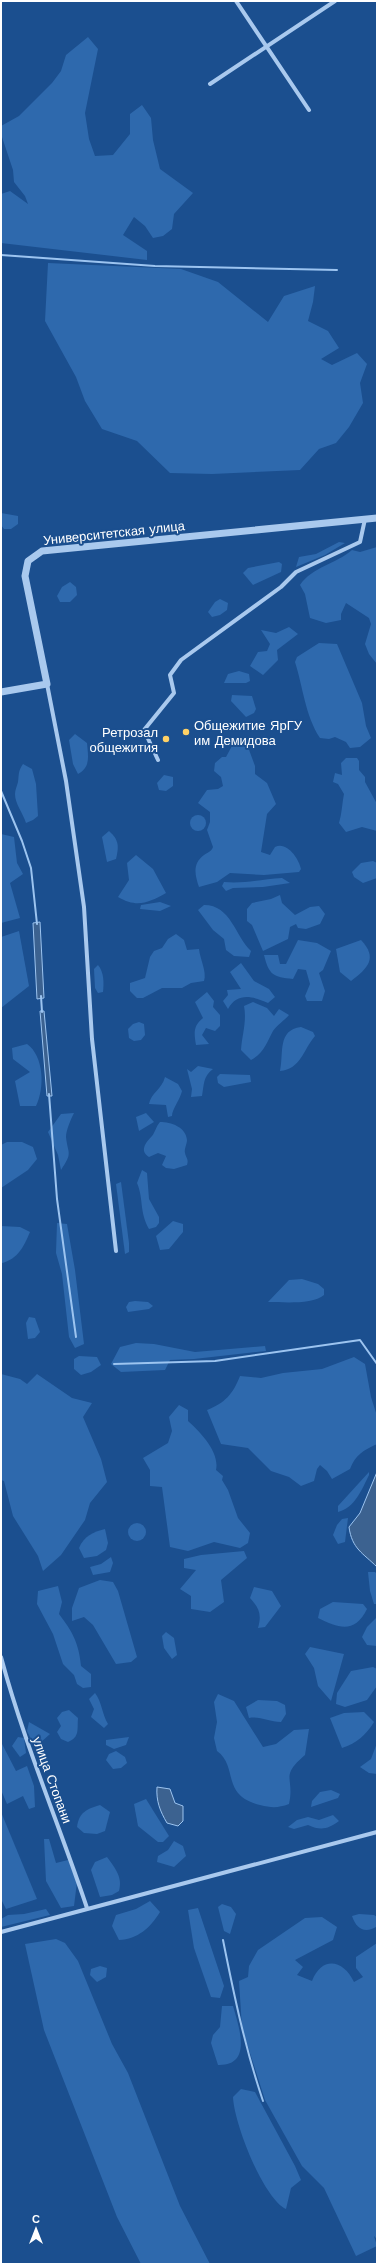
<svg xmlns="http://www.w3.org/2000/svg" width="378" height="2265" font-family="'Work Sans',sans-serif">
  <rect width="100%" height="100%" fill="#1b4f8f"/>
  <g fill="#2e69ad">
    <polygon points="88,37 98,49 85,113 89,139 95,156 113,155 130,134 130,114 142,105 151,118 153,140 160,169 193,193 174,214 172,229 163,236 153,238 145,226 134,217 123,235 147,251 147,260 1,243 1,194 10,191 28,204 25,196 14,182 13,170 1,134 1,126 19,116 52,83 61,71 66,55"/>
    <polygon points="48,263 181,269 218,282 268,322 284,296 315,286 313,302 308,321 328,331 339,348 321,359 332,365 357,353 367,364 360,383 363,403 349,427 336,443 319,449 300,470 212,474 170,473 137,441 102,429 85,401 76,377 45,321"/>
    <polygon points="1,513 18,516 18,524 11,529 4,529 1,525"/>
    <polygon points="339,542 345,543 325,555 296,567 299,557 316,554"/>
    <path d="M377,547v117l-8,-10 -4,-10 6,-20 -2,-6 -23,-15 -5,11v6l-15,3 -16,-5 -5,-24 -5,-9c12,-18 36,-21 52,-35l8,2z"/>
    <polygon points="279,562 282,564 281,572 253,585 243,573 248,568"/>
    <polygon points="70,582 76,587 77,595 70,602 60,602 57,596 62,587"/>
    <polygon points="220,599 228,603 227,610 220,615 212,617 208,612 215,602"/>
    <polygon points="289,627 298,634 277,650 278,660 263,675 250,666 258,652 267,651 270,644 261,630 276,633"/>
    <path d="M319,643l18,1 25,59 4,23 5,12 -11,9 -10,1 -4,-6 -11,-5 -6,2 -9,-1c-15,-23 -17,-51 -25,-76l2,-5z"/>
    <polygon points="239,671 249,674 250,681 246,683 224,683 228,674"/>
    <polygon points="232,695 252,696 256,709 254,713 246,717 231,701"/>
    <path d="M75,734l12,9c1,13 4,24 -9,31l-5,-10 -4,-24z"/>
    <path d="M233,744l15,3 7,19v8l12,9 9,21 -9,10 -6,38 9,3 5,-8c12,-6 24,12 26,22l-2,3 -35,3 -34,-2 -13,9 -18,5c-4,-12 -7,-23 5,-32 4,-3 7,-3 9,-8l-6,-17 3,-8v-10l-12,-9 9,-13 11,-1 5,-3 -2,-9 -7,-6 1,-8 7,-6h4z"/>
    <path d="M346,758h11l2,3v9l6,7v5l12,22v27l-15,-4 -16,5 -7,-9c3,-10 3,-19 5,-29l-6,-10 -5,-2 2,-9 7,2 -1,-12z"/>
    <path d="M23,764l9,5 4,15 2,32 -5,4 -7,3c-3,-10 -11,-19 -11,-29 0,-4 2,-8 3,-12 1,-8 0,-11 5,-18z"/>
    <polygon points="164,775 173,777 173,786 166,791 159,790 157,783"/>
    <circle cx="198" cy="823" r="8"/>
    <path d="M109,831c10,9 10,15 7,28l-9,3 -5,-25z"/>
    <polygon points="1,834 14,837 17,863 23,874 10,883 20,918 1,923"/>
    <path d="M136,855l17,14 13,24c-18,10 -29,15 -48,4l11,-17 -2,-17z"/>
    <polygon points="373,861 377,863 377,878 363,883 354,877 352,872 361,863"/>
    <path d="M282,878l8,5 -27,4 -30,1 -7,3 -4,-5 2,-4c20,2 38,-3 58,-4z"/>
    <polygon points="280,895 282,903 295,915 310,907 319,906 325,914 320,924 306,929 298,928 296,924 290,927 288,939 263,951 252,925 247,921 247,909 252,903 271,899"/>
    <polygon points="160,902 171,906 160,911 140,909 141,905"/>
    <path d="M204,905c27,0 31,31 47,46l-2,6 -15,-1 -8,-6 -2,-11 -11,-9 -15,-20z"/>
    <polygon points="19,931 29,986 1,1008 1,937"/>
    <path d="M176,934l8,6 3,10 12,-1c1,10 8,23 5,32l-13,2 -9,5h-20l-19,10h-6l-7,-7v-8l15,-5 5,-21 4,-6 8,-3 6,-9z"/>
    <path d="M298,940l19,3 14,8 -8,19 -4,3 6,18 -3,10h-15l-2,-5 5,-12 -4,-14 -8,-1 -5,10c-20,-2 -24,-4 -29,-24h14l2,9h6z"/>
    <path d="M361,940c17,18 7,28 -10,41l-11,-9 -4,-23z"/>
    <path d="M241,963l13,18 15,8 6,8 -7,6c-15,-7 -31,-11 -40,6l-5,-8 5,-6 -1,-5 14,-1 -11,-17z"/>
    <path d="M98,965c6,7 6,18 5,27l-5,1 -3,-5 -1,-19z"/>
    <path d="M207,992l7,9 -1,6 7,8v11l-5,5 -9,-3 -4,7 7,9 -13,1c-2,-12 -3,-19 7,-27l-8,-16z"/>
    <path d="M253,1002l14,6 7,8 5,-7 10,6c-4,5 -12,10 -16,16 -6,11 -9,22 -22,29l-10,-10c1,-15 6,-29 3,-44z"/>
    <polygon points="139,1022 144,1024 145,1035 141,1040 134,1041 129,1038 128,1029 133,1024"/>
    <path d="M301,1027l12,5 2,4c-12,14 -14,33 -35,35 4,-18 -3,-41 21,-44z"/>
    <path d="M27,1044c17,12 18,44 9,62h-16l-5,-25 15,-9 -17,-13 -1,-11z"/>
    <path d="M198,1066l15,3c-10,7 -9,16 -11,27l-11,1 1,-8 -5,-20 4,3z"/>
    <polygon points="220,1074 250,1075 251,1082 224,1087 218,1083 217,1077"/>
    <path d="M165,1077l13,7 4,7c-2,9 -10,18 -10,25l-4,1 -2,-12 -17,-1c2,-11 13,-15 16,-27z"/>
    <path d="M74,1113c-3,6 -8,17 -8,24 2,18 7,15 -5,33l-3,-15 -10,-23 13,-18z"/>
    <polygon points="146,1113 154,1122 139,1131 136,1117"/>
    <path d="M160,1122c11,0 26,5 27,18 0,4 -3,9 -2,13 1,5 4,6 2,12l-13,4 -8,-1 -4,-3 4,-9 -8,-3 -9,4c-10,-6 -3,-15 3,-21 3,-3 4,-10 8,-14z"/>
    <polygon points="7,1142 22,1142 33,1147 37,1159 28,1170 1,1188 1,1145"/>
    <path d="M142,1170l5,3 2,26 10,18v6l-3,4 -7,2c-10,-18 -5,-29 -12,-46z"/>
    <polygon points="121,1182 129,1243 129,1252 125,1254 116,1184"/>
    <polygon points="173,1221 183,1224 183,1232 169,1249 160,1250 156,1236"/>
    <polygon points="57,1223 67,1224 75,1270 84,1344 75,1348 69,1337 62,1274 56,1253"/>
    <path d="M1,1226l19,1 10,5c-6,14 -12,27 -28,31z"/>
    <path d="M302,1279l16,5 6,5v6c-11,10 -42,7 -56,7l21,-22z"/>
    <polygon points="135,1301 148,1302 153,1306 149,1309 128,1312 126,1307 129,1302"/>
    <polygon points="29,1317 35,1318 40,1332 35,1338 28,1339 26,1323"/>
    <polygon points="136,1343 154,1344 195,1352 265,1346 266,1351 194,1359 170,1360 165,1370 121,1372 111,1364 120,1347"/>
    <polygon points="79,1356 97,1357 101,1365 91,1372 81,1375 74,1369 74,1359"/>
    <path d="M354,1357l11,7 6,33 6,19v28c-13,6 -22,11 -27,25l-18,10 -5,-8 -7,-6 -3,4 -3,12 -13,5 -12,-9 -18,-6 -23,-23 -27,-4 -14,-34c18,-7 26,-16 33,-34l21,2 22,-5 39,-4z"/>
    <polygon points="1,1374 20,1379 27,1384 37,1374 72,1398 92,1403 83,1417 101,1459 107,1482 90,1503 85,1520 61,1555 43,1571 38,1556 13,1516 4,1481 1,1480"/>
    <path d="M179,1405l9,5v11c12,11 32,31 28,49l7,6 -1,4 6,10 10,28 12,15 -2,10 -8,5 -26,-6 -26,9 -18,-4 -8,-60 -12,-1v-16l-7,-12 25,-15 4,-12 -3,-14z"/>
    <path d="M369,1472v3c-7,14 -14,33 -31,37v-6z"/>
    <polygon points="348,1518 345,1542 338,1544 333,1535 337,1525 342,1519"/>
    <circle cx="137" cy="1532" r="9"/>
    <path d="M105,1529l3,14 -2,7 -9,6 -13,2 -5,-10c5,-12 14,-16 26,-19z"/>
    <polygon points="244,1551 247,1558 221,1580 224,1602 210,1612 191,1609 191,1596 180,1589 196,1570 184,1568 184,1559 201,1555"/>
    <polygon points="111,1557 113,1563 110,1572 93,1575 90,1567 101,1564"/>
    <polygon points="368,1572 375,1572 377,1574 377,1604 374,1604 370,1591"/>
    <polygon points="100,1580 113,1582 118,1591 137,1657 131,1662 116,1664 93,1625 84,1617 72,1621 72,1608 79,1588"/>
    <path d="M58,1586l4,16 -3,12c13,17 20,29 22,52l10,8v13l-8,1 -6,-4 -3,-9 -11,-11 -10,-30 -16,-30 1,-13z"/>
    <path d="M254,1587l18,4 9,15 -16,21 -7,1c4,-14 1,-20 -8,-30z"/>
    <path d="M333,1602l30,2 4,5c-12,24 -27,20 -49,9l2,-9z"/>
    <polygon points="377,1617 377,1646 367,1645 362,1637 367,1627"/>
    <polygon points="166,1632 174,1638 177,1655 172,1659 164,1648 162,1636"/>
    <polygon points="310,1647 344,1654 331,1701 318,1686 314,1668 305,1654"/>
    <polygon points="373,1667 377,1669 377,1686 367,1700 345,1707 336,1704 337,1693 351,1671"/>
    <path d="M95,1693c7,9 7,21 13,31l-4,4 -13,-11 3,-8 -5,-10z"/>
    <path d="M218,1694l16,7 29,46 13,-3 18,-14 15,-1 -4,26c-26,22 -10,22 -16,49 -11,4 -17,4 -29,1 -40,-10 -21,-38 -43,-54l-3,-13 3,-16 -3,-20z"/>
    <path d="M258,1700l19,1 8,4 1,9 -5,8c-12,0 -21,-6 -32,-4l-3,-11z"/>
    <path d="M69,1710l9,8c-1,12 2,19 -10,24l-7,-3 -4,-7 4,-6 -4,-8 5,-6z"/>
    <path d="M364,1712l10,10c-8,13 -17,21 -32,26l-12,-30 14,-5z"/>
    <polygon points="29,1722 50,1734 40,1743 33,1743 27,1731"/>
    <polygon points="18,1737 24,1738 26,1753 20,1757 12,1746"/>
    <polygon points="129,1737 126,1745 114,1749 106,1745 106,1740"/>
    <polygon points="1,1742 16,1771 27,1766 34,1786 35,1807 29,1809 23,1796 7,1804 1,1790"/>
    <polygon points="377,1743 377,1774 369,1773 360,1767 371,1759"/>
    <polygon points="116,1751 125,1757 127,1763 121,1768 113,1769 106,1760 109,1754"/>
    <polygon points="331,1790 340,1794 338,1798 311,1807 312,1801 320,1792"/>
    <polygon points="146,1799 169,1836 163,1842 158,1842 138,1826 134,1804"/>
    <path d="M100,1805l10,7 -5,19 -8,3 -13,-1 -7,-6c2,-15 10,-18 23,-22z"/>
    <polygon points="1,1812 37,1899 6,1909 1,1899"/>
    <path d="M333,1815l6,6c-11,8 -18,10 -31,4l-14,4 -6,-2 9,-7 11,-3 11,3z"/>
    <polygon points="44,1839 49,1839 56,1863 68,1860 77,1882 74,1906 61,1908 46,1881"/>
    <polygon points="174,1841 183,1846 186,1856 174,1867 157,1862 158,1856 168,1850"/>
    <path d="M107,1857c8,11 16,20 12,34l-7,4 -12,2 -9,-27 4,-8z"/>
    <path d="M150,1901l10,11c-10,16 -22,27 -41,28l-7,-14 4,-11 20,-6z"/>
    <polygon points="222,1904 231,1907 236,1914 230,1934 224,1931 218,1907"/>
    <polygon points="198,1908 224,1986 220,1998 211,1997 194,1948 188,1910"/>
    <polygon points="46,1909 50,1915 1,1927 1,1919 8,1915 24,1914"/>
    <path d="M359,1914l15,1 3,2 -1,10c-12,7 -20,1 -24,-11z"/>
    <path d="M322,1917l15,10 -4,13 -38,20 8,7 -6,8 15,6c10,-26 32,-21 42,1l9,-5 -7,-9v-11l21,-14v296l-3,-3 3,10 -21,10 -32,-68 -22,-22 -37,-66 -23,-72 -3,-47 9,-4 1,-11 9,-16 47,-32z"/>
    <polygon points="56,1939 65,1943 78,1961 112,2044 128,2073 180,2206 210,2264 141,2264 117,2217 44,2030 25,1944"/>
    <polygon points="100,1966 107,1968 106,1977 97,1982 90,1975 91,1969"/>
    <path d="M222,2006h11c6,21 20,60 -15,59l-7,-22 2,-8 7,-8z"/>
    <path d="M241,2089l14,3 40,74 6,14 -10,8 -5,21c-23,-11 -52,-86 -53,-112z"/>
  </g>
  <g fill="#3c6290" stroke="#9cc4f0">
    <polygon points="40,922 44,998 37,999 33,923"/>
    <polygon points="40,1011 44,1011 52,1096 47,1096"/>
    <path d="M377,1472v95c-14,-14 -25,-18 -28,-40l11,-14z"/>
    <path d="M157,1787l13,2 5,14 8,3v15l-5,5 -11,-3c-7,-12 -11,-22 -10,-36z"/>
  </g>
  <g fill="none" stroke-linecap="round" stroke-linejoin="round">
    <g stroke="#9cc4f0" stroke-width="2">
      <polyline points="1,255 155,266 337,270"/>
      <polyline points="1,791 22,841 31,868 37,924"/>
      <polyline points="41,996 42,1012"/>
      <polyline points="49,1094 57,1199 76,1337"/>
      <polyline points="114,1364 215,1361 360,1340 377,1364"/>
      <path d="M223,1940c11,55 22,108 40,161"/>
    </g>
    <g stroke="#a9c9ee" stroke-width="4">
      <polyline points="236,1 309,110"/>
      <polyline points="210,84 335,1"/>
      <polyline points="47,684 66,781 84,907 92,1039 116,1251"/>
      <polyline points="158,760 144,730 174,693 170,675 181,660 281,587 296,572 360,542 365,519"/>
      <path d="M1,1657c23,86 58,167 86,251"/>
      <polyline points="1,1932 377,1832"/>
    </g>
    <polyline stroke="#a9c9ee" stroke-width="7" points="1,692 47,684 25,576 28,561 42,551 377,518"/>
  </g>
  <g fill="#ffd166" stroke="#1b4f8f" stroke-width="1.5">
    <circle cx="186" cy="732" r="4"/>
    <circle cx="166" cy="739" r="4"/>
  </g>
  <g text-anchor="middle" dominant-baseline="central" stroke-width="4" stroke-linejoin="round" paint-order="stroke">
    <g font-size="13" fill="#fff" stroke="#1b4f8f">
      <text transform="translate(114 533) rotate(-6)">Университетская улица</text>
      <text transform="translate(52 1780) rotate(70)">улица Стопани</text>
    </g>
    <g font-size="13" fill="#fff" stroke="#1b4f8f" text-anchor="start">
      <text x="194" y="725">Общежитие ЯрГУ<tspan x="194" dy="15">им Демидова</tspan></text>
      <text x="158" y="732" text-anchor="end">Ретрозал<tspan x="158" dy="15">общежития</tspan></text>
    </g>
  </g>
  <rect width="378" height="2265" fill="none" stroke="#ffffff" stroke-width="4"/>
  <g transform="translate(36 2229)" stroke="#1b4f8f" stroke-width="3" paint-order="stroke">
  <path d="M0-3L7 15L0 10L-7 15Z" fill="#ffffff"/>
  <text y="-6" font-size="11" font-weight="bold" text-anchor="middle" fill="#ffffff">С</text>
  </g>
</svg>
